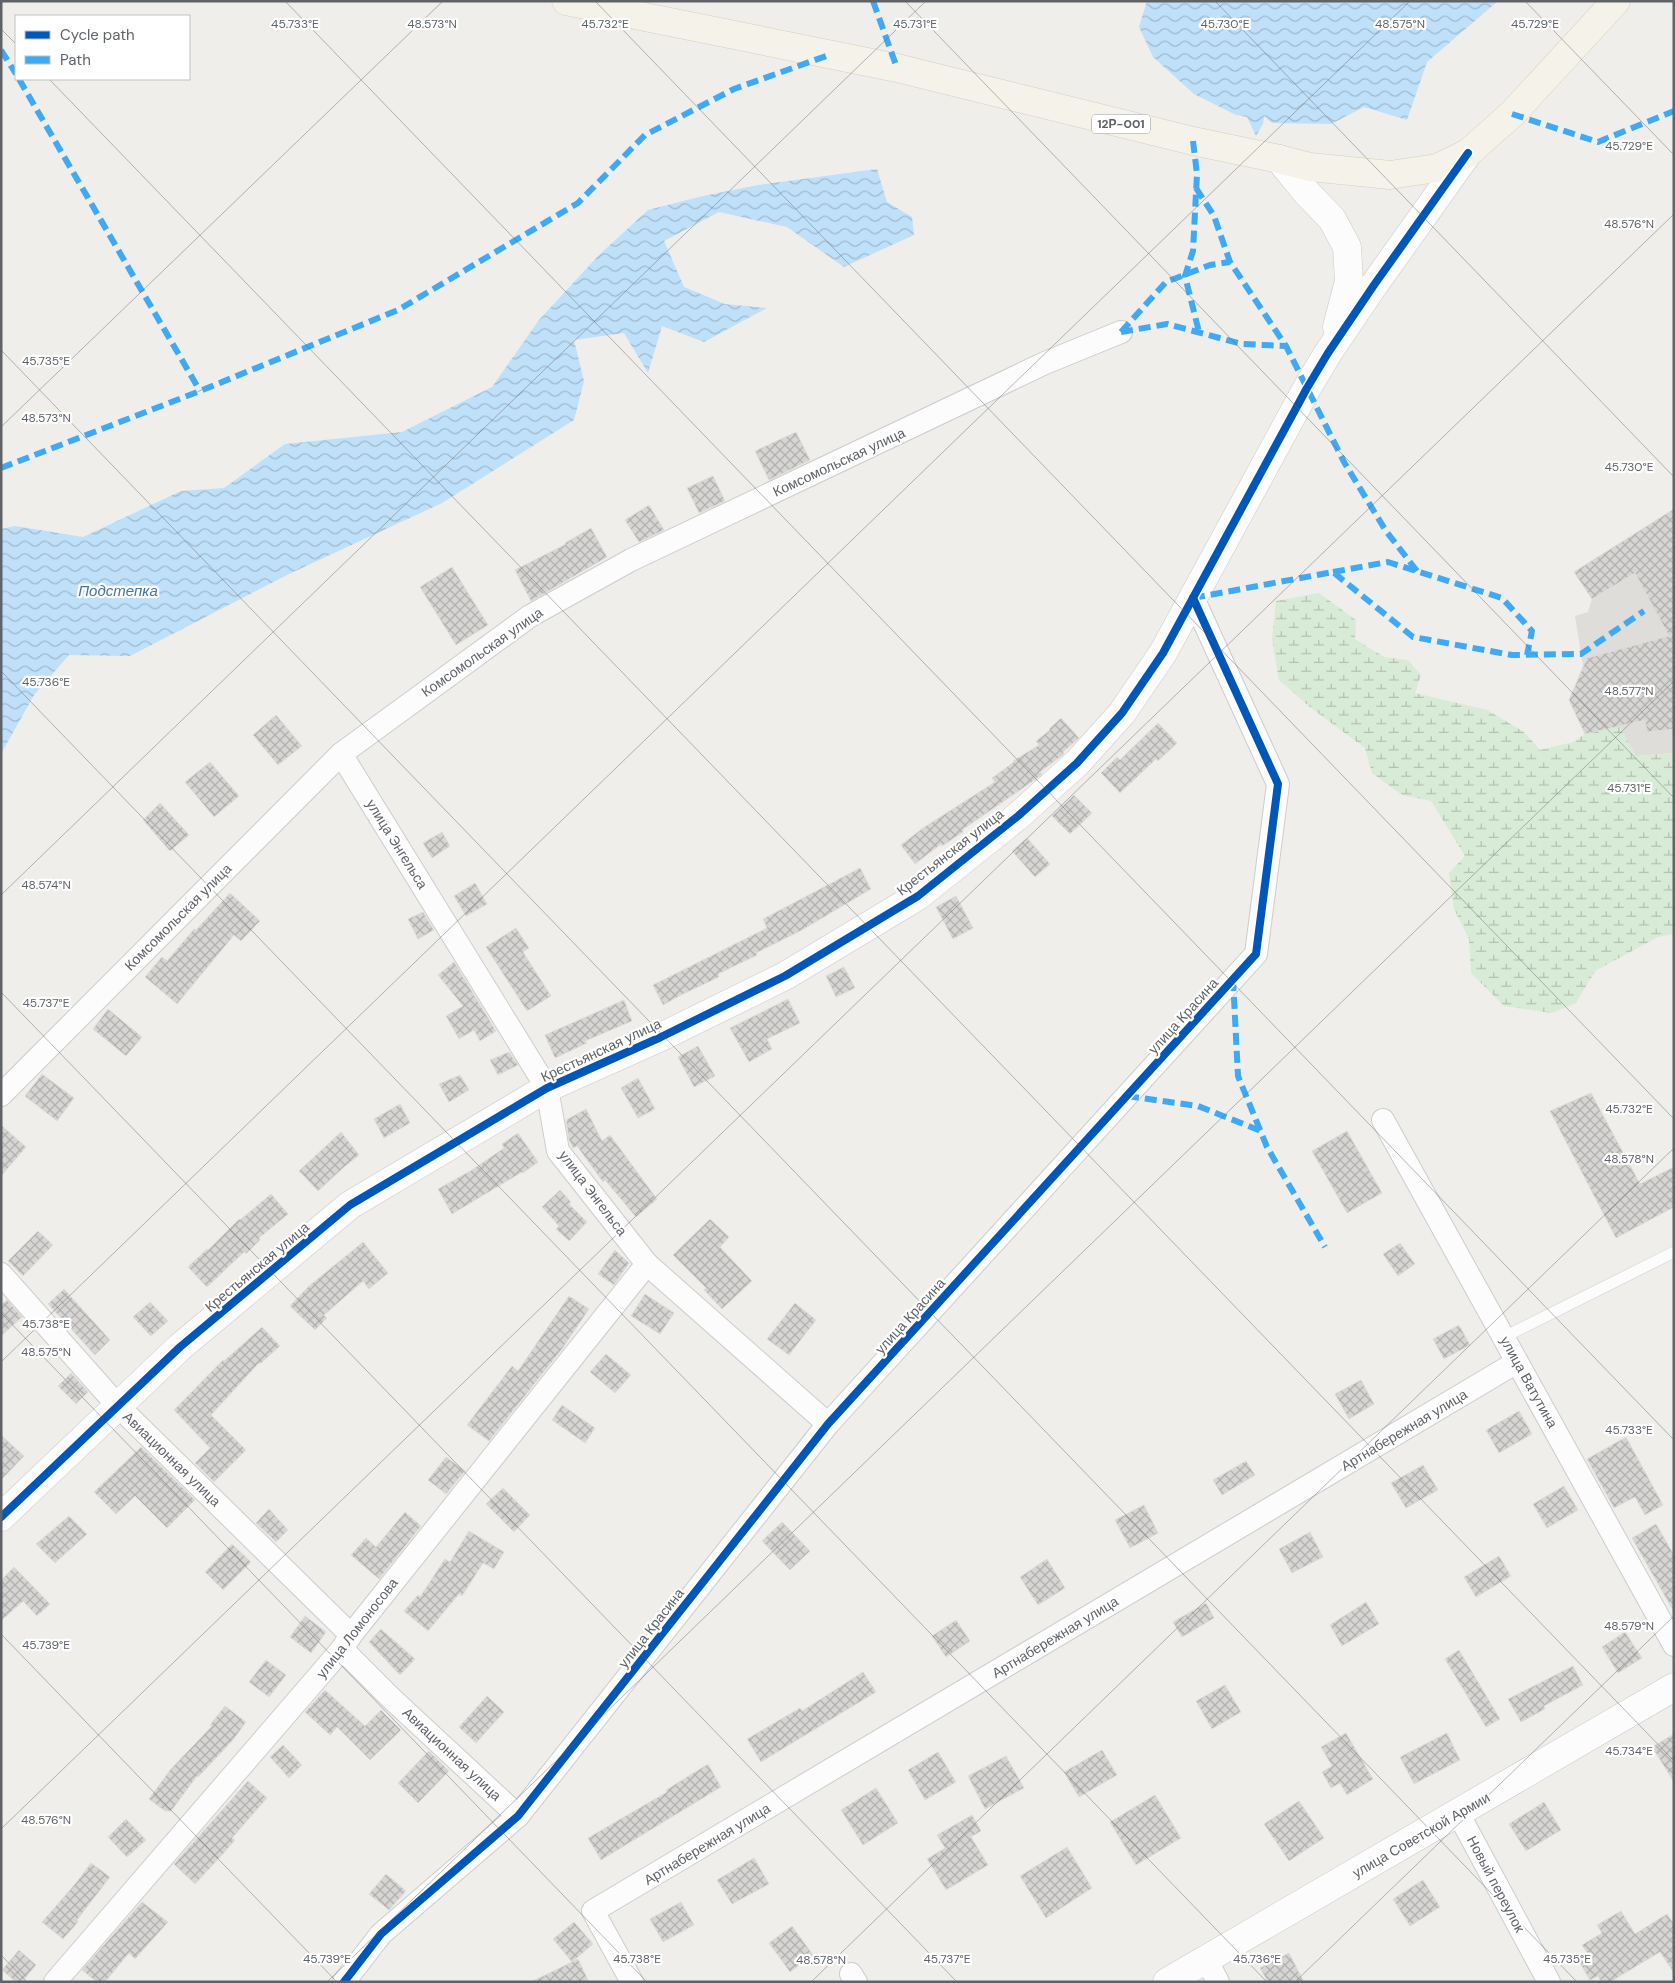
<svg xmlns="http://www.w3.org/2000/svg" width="1675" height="1983" font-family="'DM Sans',sans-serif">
  <defs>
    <pattern id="wetland-marsh" width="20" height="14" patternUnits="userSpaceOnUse" patternTransform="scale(1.25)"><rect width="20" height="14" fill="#d8ebd6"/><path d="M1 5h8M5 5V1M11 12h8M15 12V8" fill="none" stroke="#b2c2b1"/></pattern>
    <pattern id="water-waves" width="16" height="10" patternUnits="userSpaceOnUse" patternTransform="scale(1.25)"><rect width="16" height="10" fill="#bfe0f9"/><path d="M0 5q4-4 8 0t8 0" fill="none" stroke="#9eb9cd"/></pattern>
    <pattern id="building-cross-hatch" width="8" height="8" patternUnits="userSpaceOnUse" patternTransform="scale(1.25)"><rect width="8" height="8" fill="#d6d5d3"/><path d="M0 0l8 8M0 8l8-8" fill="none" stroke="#b1b0af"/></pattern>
  </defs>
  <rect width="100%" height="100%" fill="#efeeea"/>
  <polygon fill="#dfddda" points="1674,509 1674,753 1636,756 1619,726 1585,734 1569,700 1583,666 1575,616 1588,612 1592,599 1574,572"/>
  <polygon fill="url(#wetland-marsh)" points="1319,593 1356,620 1355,639 1384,657 1408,660 1421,675 1415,693 1487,710 1524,732 1540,750 1573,742 1585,734 1619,726 1636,756 1674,753 1674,934 1658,937 1595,971 1576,1003 1552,1013 1504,1006 1471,973 1469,939 1454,909 1449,873 1465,856 1431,801 1402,795 1372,773 1365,748 1311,708 1279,680 1272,639 1276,601"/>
  <g fill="url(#water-waves)">
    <polygon points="1147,1 1498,1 1427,62 1407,120 1364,107 1331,124 1272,123 1264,116 1263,124 1256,136 1247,117 1236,115 1194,94 1153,57 1139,27"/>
    <polygon points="877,169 887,202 912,217 914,235 844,267 787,227 719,212 664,241 684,287 725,304 767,308 704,342 662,326 648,373 624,333 574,340 584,381 574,420 442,503 289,574 130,656 69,655 34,695 1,754 1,529 15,526 83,537 181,491 224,488 285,444 402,432 492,387 539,320 598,256 648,210 703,196 758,185"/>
  </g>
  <g fill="url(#building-cross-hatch)" stroke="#deddd9">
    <polygon points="796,432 810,460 769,480 755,451"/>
    <polygon points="713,476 725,501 699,513 687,488"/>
    <polygon points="649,505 664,530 639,542 625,520"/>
    <polygon points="1674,509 1674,729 1647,732 1645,720 1585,734 1569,700 1587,658 1669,636 1635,573 1592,599 1574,572"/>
    <polygon points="591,528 607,557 531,601 515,570 566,544 565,543"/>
    <polygon points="452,567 488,625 456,645 420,587"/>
    <polygon points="276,715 302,746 278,765 253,735"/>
    <polygon points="1061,718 1079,738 1063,752 1064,754 1040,772 1042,774 1036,779 962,830 963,832 942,846 941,844 915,864 901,845 923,828 995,782 992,778 1014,762 1013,761 1039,745 1036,741 1050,730 1049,729"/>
    <polygon points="1158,723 1177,743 1158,761 1156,759 1120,793 1101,773 1117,757 1120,760"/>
    <polygon points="210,762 239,796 214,817 185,782"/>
    <polygon points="1074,795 1092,813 1070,834 1052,816"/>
    <polygon points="160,803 189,835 170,851 143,820"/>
    <polygon points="442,832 450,846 432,858 423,843"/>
    <polygon points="1027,838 1050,864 1035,877 1012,851"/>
    <polygon points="860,868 871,889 802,930 756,953 757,955 718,974 719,977 681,995 663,1005 653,985 767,928 763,919"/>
    <polygon points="475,883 487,904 466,916 454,896"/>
    <polygon points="230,893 260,921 241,941 234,935 177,1004 145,977 162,957 167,961 194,929 196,930"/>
    <polygon points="956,896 973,928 953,939 936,907"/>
    <polygon points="423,912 434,930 418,939 408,919"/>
    <polygon points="516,928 529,948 523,952 551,996 527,1011 486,947"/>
    <polygon points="454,962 496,1031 480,1041 474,1030 459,1039 446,1016 463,1006 438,975"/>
    <polygon points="844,967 855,988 836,997 826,976"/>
    <polygon points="788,999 800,1023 767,1039 772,1049 749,1062 730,1028"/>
    <polygon points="624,1000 632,1021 585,1041 587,1043 555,1058 545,1035"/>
    <polygon points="108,1009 142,1037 126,1056 93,1029"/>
    <polygon points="698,1046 715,1076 694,1087 678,1057"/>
    <polygon points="509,1052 518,1065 498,1075 490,1060"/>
    <polygon points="42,1074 74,1098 57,1121 25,1096"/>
    <polygon points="460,1075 469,1090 449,1102 439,1084"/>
    <polygon points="638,1078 655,1109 638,1118 621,1088"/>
    <polygon points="1591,1093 1640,1184 1674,1167 1674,1207 1616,1238 1550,1111"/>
    <polygon points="400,1104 410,1123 384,1138 374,1119"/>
    <polygon points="586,1109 602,1141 610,1135 657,1199 636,1217 605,1180 603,1182 577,1146 573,1148 569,1140 566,1120"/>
    <polygon points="1,1125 26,1147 1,1176"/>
    <polygon points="1347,1131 1382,1193 1347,1213 1312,1151"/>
    <polygon points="341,1132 359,1155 343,1168 318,1191 299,1171"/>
    <polygon points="518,1133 538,1162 523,1173 522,1172 452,1214 438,1189 472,1170 504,1148 502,1144"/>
    <polygon points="560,1190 571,1202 569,1204 587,1222 569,1241 556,1229 559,1226 542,1207"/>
    <polygon points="271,1194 288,1214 259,1238 260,1240 246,1254 244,1252 207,1287 188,1267 207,1249 208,1250 239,1219 240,1220"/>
    <polygon points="710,1219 729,1237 720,1247 752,1281 722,1309 704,1290 706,1288 673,1255"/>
    <polygon points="38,1231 53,1245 23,1276 8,1261"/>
    <polygon points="363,1242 388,1273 369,1289 363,1281 324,1315 327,1318 315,1330 290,1306 309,1286"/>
    <polygon points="1400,1243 1415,1264 1398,1276 1383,1254"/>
    <polygon points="615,1250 629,1263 614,1285 598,1274"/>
    <polygon points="64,1289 110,1340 95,1355 48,1304"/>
    <polygon points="645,1294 674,1313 660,1334 631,1316"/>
    <polygon points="569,1296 589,1309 562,1349 489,1441 467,1425 512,1366 518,1371"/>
    <polygon points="7,1300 22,1317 1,1336 1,1305"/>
    <polygon points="150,1302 168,1321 151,1336 133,1317"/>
    <polygon points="795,1303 816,1320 789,1355 767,1339"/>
    <polygon points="1459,1325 1470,1345 1444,1359 1433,1339"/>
    <polygon points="262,1327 280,1346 260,1364 259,1363 211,1415 246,1450 214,1482 195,1463 210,1448 174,1410 223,1360 224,1361"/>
    <polygon points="606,1354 631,1375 615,1393 590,1372"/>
    <polygon points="71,1373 88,1392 76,1404 58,1386"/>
    <polygon points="1361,1380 1374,1404 1349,1419 1335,1394"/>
    <polygon points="562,1405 595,1428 585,1443 552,1420"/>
    <polygon points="1519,1411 1532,1434 1499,1453 1486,1430"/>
    <polygon points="1,1435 24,1456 1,1480"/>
    <polygon points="1626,1437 1663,1505 1645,1515 1635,1497 1614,1508 1587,1459"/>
    <polygon points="141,1447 195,1500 167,1528 135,1496 116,1514 94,1492"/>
    <polygon points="446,1457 465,1471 446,1494 428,1480"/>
    <polygon points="1246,1461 1255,1475 1222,1495 1213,1480"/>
    <polygon points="1423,1465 1438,1490 1406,1508 1391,1483"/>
    <polygon points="1564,1486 1578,1510 1547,1528 1533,1504"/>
    <polygon points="503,1488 530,1515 514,1532 486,1504"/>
    <polygon points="1144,1505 1158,1533 1130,1548 1115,1520"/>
    <polygon points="269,1509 288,1530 276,1542 256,1523"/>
    <polygon points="405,1512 421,1526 379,1579 351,1555 366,1538 376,1547"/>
    <polygon points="69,1516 87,1534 55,1563 36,1544"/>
    <polygon points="782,1522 810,1551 790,1570 762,1541"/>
    <polygon points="1656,1524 1674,1555 1674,1612 1632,1538"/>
    <polygon points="469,1531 504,1552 494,1569 483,1563 462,1596 459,1594 428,1631 404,1611 418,1595 420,1597 445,1559 450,1562"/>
    <polygon points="1310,1532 1323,1557 1292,1573 1279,1549"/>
    <polygon points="232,1544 251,1562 223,1590 205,1572"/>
    <polygon points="1499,1556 1511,1576 1476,1597 1464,1577"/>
    <polygon points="1047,1559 1065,1588 1038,1605 1020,1577"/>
    <polygon points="14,1567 50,1604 37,1616 23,1601 1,1621 1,1580"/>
    <polygon points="1366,1602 1379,1624 1342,1646 1330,1625"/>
    <polygon points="1206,1603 1214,1618 1182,1637 1173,1622"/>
    <polygon points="305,1616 326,1632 311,1653 290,1637"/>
    <polygon points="956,1620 970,1641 946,1657 932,1636"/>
    <polygon points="381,1629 415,1659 400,1675 369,1642"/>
    <polygon points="1625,1632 1642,1658 1618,1673 1602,1647"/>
    <polygon points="1459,1650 1500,1719 1486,1727 1445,1659"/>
    <polygon points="266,1660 286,1675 269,1697 249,1682"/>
    <polygon points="1573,1666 1583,1685 1544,1706 1545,1709 1521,1722 1508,1699"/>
    <polygon points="863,1672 876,1692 761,1762 747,1739 800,1708 802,1711"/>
    <polygon points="1225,1685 1241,1712 1212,1729 1196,1701"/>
    <polygon points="325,1690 365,1726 381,1710 401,1730 370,1760 337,1727 330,1735 305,1712"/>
    <polygon points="487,1696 504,1712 476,1743 459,1727"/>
    <polygon points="225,1706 246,1722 233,1740 198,1777 197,1776 171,1811 165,1811 149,1799 170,1770 212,1726 210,1725"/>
    <polygon points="1346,1733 1373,1779 1347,1795 1340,1783 1331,1788 1322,1772 1332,1766 1321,1747"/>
    <polygon points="1447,1733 1460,1760 1414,1784 1400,1757"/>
    <polygon points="1674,1734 1674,1782 1652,1747"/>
    <polygon points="283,1745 302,1765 289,1778 270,1757"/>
    <polygon points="1102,1750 1117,1775 1079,1797 1064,1772"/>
    <polygon points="429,1751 449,1771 418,1803 398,1783"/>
    <polygon points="938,1752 956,1782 925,1800 908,1770"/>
    <polygon points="1006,1756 1024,1788 985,1809 968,1776"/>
    <polygon points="708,1764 721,1787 601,1860 588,1838 667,1792 666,1790"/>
    <polygon points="248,1781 267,1798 232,1838 235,1840 222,1855 195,1884 174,1864"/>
    <polygon points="876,1788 898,1823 863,1845 841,1810"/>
    <polygon points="1155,1795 1181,1838 1136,1865 1110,1822"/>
    <polygon points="1299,1801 1324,1838 1289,1861 1264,1824"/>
    <polygon points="1544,1802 1561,1830 1526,1851 1509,1824"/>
    <polygon points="972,1815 981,1831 971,1837 988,1865 946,1890 927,1859 945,1848 937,1835"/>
    <polygon points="126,1819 146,1840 127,1857 108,1837"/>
    <polygon points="1067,1847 1092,1888 1046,1918 1020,1876"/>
    <polygon points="754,1858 769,1884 732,1904 717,1880"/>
    <polygon points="91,1863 110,1877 77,1920 78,1922 63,1939 42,1922 76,1883"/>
    <polygon points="386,1874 406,1891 389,1910 369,1894"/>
    <polygon points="1423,1880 1440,1907 1410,1926 1393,1899"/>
    <polygon points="142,1902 168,1922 135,1959 129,1953 105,1982 97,1982 82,1970"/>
    <polygon points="681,1902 694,1925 663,1942 650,1919"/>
    <polygon points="1621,1911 1635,1934 1667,1914 1674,1924 1674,1973 1660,1952 1610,1982 1601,1982 1598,1976 1590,1980 1578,1960 1588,1954 1582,1945 1602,1933 1597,1925"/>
    <polygon points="574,1922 593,1944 572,1962 553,1939"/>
    <polygon points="792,1926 813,1955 790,1972 769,1943"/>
    <polygon points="19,1950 36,1965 22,1982 16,1982 2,1970"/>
    <polygon points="1289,1953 1304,1982 1268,1982 1260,1968"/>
    <polygon points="578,1959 589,1982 531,1982"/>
  </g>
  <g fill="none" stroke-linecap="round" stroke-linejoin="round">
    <g stroke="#cbcccc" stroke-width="12">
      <polyline id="lane" points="1504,1337 1674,1252"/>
    </g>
    <g stroke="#cbcccc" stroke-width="24">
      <g id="street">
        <polyline points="341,754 547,1088 558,1151 647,1264 828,1424"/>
        <polyline points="1,1095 341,754 530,616 631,560 1045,363 1121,332"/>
        <polyline points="1383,1120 1674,1645"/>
        <polyline points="1,1274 118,1406 351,1635"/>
        <polyline points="342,1649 391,1698 518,1816"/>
        <polyline points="1458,1813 1549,1982"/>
        <polyline points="1206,1959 1218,1982"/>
        <polyline points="851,1974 856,1982"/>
        <polyline points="55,1982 342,1649 351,1635 647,1264"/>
        <polyline points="344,1982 381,1934 518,1816 828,1424 1256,954 1278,784 1193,598"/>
        <polyline points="632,1982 593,1911 1517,1362"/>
      </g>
    </g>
    <g stroke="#cacacb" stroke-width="29">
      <g id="secondary">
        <polyline points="1279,159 1307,193 1332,219 1347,247 1349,281 1337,327"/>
        <polyline points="1,1517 180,1347 350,1205 547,1088 661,1037 785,976 918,896 1018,816 1077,763 1122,713 1163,653 1307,388 1328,353 1374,285 1468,153"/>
        <polyline points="1167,1982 1674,1687"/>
      </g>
    </g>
    <g stroke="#d7ceb8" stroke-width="29">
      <polyline id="primary" points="566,1 897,68 1193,141 1279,159 1310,167 1390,175 1437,168 1468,153 1512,114 1616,1"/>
    </g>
    <use href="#lane" stroke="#fdfcfc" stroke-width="11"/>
    <use href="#street" stroke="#fdfcfc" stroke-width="22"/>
    <use href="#secondary" stroke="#fdfcfc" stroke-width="28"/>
    <use href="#primary" stroke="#f4f2e9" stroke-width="28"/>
    <g stroke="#3fa9f5" stroke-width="6" stroke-dasharray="12 6" stroke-linecap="butt">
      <polyline points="873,1 897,68"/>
      <polyline points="1,50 16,74"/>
      <polyline points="19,79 200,391"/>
      <polyline points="1512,114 1598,142 1674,111"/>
      <polyline points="1193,141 1197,174 1193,251 1185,276 1199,332"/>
      <polyline points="1196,188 1214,216 1230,262 1286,346 1344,462 1386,531 1417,571"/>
      <polyline points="1121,332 1167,324 1242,344 1286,346"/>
      <polyline points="1121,332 1166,282 1210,265 1230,262"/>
      <polyline points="1,468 200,391 398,310 578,203 645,135 734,89 829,55"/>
      <polyline points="1333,572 1388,562 1502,598 1532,631 1527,655"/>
      <polyline points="1193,598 1333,572 1413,637 1512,655 1581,654 1644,611"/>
      <polyline points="1233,979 1238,1076 1267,1147 1325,1247"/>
      <polyline points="1127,1096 1198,1106 1261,1131"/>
    </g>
    <g stroke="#fff" stroke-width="11">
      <g id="cycleway">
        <polyline points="1,1517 180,1347 350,1205 547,1088 661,1037 785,976 918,896 1018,816 1077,763 1122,713 1163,653 1307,388 1328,353 1374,285 1468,153"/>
        <polyline points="344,1982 381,1934 518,1816 828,1424 1256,954 1278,784 1193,598"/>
      </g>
    </g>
    <use href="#cycleway" stroke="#0057b8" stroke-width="8"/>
  </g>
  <path fill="none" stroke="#5f6368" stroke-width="1" stroke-opacity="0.45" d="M285,1l1389,1439M595,1l1079,1118M905,1l769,797M1215,1l459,476M1525,1l149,154M1,29l15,15M49,79l1625,1682M1,350l1576,1632M1,427l442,-426M1,671l1266,1311M1,895l925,-894M1,992l956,990M1,1313l646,669M1,1362l1409,-1361M1,1634l336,348M1,1829l1673,-1615M1,1955l26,27M327,1982l1347,-1301M811,1982l863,-834M1295,1982l379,-366"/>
  <g text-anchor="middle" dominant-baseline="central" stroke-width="4.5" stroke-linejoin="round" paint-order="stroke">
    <rect fill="#fff" stroke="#8f9295" stroke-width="1" x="1092" y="114.5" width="58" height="19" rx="4"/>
    <g font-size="12" font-weight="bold" fill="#5f6368">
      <text x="1121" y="124">12Р-001</text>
    </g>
    <g font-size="14" fill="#5f6368" stroke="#fff">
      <text transform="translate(839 462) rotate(-25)">Комсомольская улица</text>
      <text transform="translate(482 652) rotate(-35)">Комсомольская улица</text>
      <text transform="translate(397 844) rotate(58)">улица Энгельса</text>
      <text transform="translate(950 852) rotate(-38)">Крестьянская улица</text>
      <text transform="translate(178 917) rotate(-45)">Комсомольская улица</text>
      <text transform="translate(1183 1016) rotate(-48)">улица Красина</text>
      <text transform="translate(601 1050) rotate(-25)">Крестьянская улица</text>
      <text transform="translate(593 1193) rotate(53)">улица Энгельса</text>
      <text transform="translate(257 1267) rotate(-40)">Крестьянская улица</text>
      <text transform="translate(910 1316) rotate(-48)">улица Красина</text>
      <text transform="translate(1529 1382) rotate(61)">улица Ватутина</text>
      <text transform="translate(1404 1430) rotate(-31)">Артнабережная улица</text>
      <text transform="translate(172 1459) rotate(44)">Авиационная улица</text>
      <text transform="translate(357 1628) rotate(-52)">улица Ломоносова</text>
      <text transform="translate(651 1628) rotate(-52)">улица Красина</text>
      <text transform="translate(1055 1637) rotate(-31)">Артнабережная улица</text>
      <text transform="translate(452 1754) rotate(43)">Авиационная улица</text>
      <text transform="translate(1421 1835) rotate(-30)">улица Советской Армии</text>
      <text transform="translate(707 1844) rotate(-31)">Артнабережная улица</text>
      <text transform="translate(1496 1884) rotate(62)">Новый переулок</text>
    </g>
    <g font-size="15" font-style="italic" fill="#4174aa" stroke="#fff">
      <text x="118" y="591">Подстепка</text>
    </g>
  </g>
  <g font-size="12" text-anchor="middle" fill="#5f6368" stroke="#fff" stroke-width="4.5" stroke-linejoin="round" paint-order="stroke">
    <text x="432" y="28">48.573°N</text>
    <text x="1400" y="28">48.575°N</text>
    <text x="295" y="28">45.733°E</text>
    <text x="605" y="28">45.732°E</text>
    <text x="915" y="28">45.731°E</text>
    <text x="1225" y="28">45.730°E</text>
    <text x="1535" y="28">45.729°E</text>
    <text x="1629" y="150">45.729°E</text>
    <text x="1629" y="228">48.576°N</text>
    <text x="46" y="365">45.735°E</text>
    <text x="46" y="422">48.573°N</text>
    <text x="1629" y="471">45.730°E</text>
    <text x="46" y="686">45.736°E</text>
    <text x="1629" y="695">48.577°N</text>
    <text x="1629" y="792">45.731°E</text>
    <text x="46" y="889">48.574°N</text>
    <text x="46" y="1007">45.737°E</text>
    <text x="1629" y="1113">45.732°E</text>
    <text x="1629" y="1163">48.578°N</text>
    <text x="46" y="1328">45.738°E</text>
    <text x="46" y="1356">48.575°N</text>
    <text x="1629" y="1434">45.733°E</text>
    <text x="1629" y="1630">48.579°N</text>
    <text x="46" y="1649">45.739°E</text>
    <text x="1629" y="1755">45.734°E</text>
    <text x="46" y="1824">48.576°N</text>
    <text x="327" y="1963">45.739°E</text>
    <text x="637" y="1963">45.738°E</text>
    <text x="947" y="1963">45.737°E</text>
    <text x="1257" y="1963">45.736°E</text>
    <text x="1567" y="1963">45.735°E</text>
    <text x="821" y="1964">48.578°N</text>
  </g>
  <rect width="1675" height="1983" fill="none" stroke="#5f6368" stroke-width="5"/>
  <rect x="15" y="15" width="175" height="65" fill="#ffffff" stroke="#bfc1c3"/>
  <rect x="25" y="31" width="25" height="8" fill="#0057b8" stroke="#bfc1c3"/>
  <text x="60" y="40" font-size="15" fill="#5f6368">Cycle path</text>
  <rect x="25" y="56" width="25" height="8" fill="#3fa9f5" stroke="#bfc1c3"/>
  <text x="60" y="65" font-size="15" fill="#5f6368">Path</text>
</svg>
